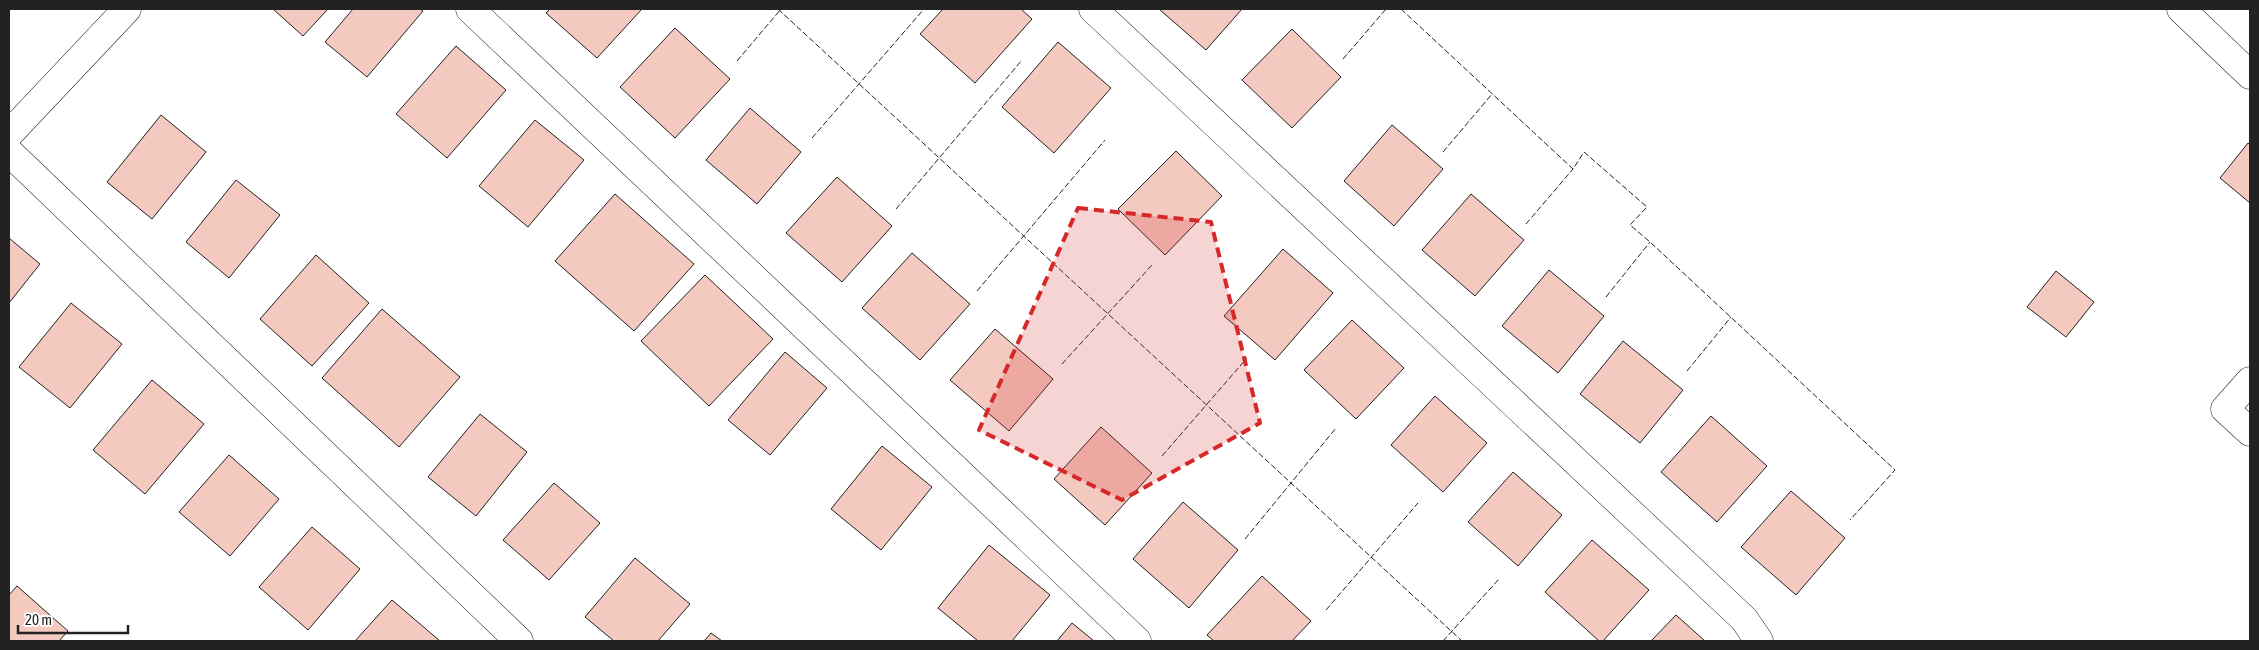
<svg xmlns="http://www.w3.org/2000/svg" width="2259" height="650" font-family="'Asap Condensed',sans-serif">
  <rect width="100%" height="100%" fill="#fff"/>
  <g fill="#f3c9c0" stroke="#222">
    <polygon points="273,9 328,9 303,36"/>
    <polygon points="353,9 420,9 423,11 367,77 325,42"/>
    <polygon points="550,9 642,9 597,58 546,13"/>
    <polygon points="943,9 1021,9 1032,19 975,83 920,34"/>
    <polygon points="1159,9 1242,9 1206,50"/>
    <polygon points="675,28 730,79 675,138 620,87"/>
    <polygon points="1292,29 1341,77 1292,128 1242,80"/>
    <polygon points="1058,42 1111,88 1054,153 1002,107"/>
    <polygon points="456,46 506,90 447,158 396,114"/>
    <polygon points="750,108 801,152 757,204 706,160"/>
    <polygon points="161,115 206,152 152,219 107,182"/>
    <polygon points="535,120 584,160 528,227 479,186"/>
    <polygon points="1392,125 1443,169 1394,226 1344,181"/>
    <polygon points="2248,143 2250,145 2250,203 2220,178"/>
    <polygon points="1176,151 1222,196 1165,255 1118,209"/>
    <polygon points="837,177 892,226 842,282 786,233"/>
    <polygon points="236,180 280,215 229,278 186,242"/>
    <polygon points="615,194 694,264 634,331 555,261"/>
    <polygon points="1471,194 1524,240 1475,296 1422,250"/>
    <polygon points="9,238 40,264 9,303"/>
    <polygon points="1283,249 1333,293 1275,360 1224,316"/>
    <polygon points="912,253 970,304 920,360 862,308"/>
    <polygon points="316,255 369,303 312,366 260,319"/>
    <polygon points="1549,270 1604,316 1558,373 1502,326"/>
    <polygon points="2056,271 2094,302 2066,337 2027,307"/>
    <polygon points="705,275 773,339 709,406 641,341"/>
    <polygon points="71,303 122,344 70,408 19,367"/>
    <polygon points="382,309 460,377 399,447 322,378"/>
    <polygon points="1352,320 1404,368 1356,419 1304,370"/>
    <polygon points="995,329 1053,379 1009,431 950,380"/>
    <polygon points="1623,341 1683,390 1640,443 1580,394"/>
    <polygon points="785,352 827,388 770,455 728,420"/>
    <polygon points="152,380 204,424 145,494 93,450"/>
    <polygon points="1435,396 1487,443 1443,492 1391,445"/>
    <polygon points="480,414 527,452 476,516 428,477"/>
    <polygon points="1711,416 1767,466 1717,522 1661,472"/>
    <polygon points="1101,427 1152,473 1105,525 1054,479"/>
    <polygon points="882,446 932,487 881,550 831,509"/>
    <polygon points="229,455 279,499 230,556 179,512"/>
    <polygon points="1513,472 1562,515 1518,566 1468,522"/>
    <polygon points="554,483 600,523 549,580 503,540"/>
    <polygon points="1791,491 1845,538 1796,595 1741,547"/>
    <polygon points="1183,502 1238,550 1189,608 1133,559"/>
    <polygon points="312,527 360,569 308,630 259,587"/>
    <polygon points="1592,540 1649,590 1603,641 1599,641 1545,592"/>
    <polygon points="989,545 1050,595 1012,641 978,641 938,608"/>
    <polygon points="635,558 690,604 658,641 614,641 585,617"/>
    <polygon points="1262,576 1311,621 1292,641 1214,641 1207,635"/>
    <polygon points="17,586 68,631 59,641 9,641 9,595"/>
    <polygon points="392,600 440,641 355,641"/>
    <polygon points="1676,615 1705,641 1651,641"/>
    <polygon points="1072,623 1094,641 1057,641"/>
    <polygon points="711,633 722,641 704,641"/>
  </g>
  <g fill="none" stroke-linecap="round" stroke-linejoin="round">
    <g stroke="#222" stroke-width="29">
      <g id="minor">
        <polyline points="470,9 1137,641"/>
        <polyline points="1093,9 1744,619 1759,641"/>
        <polyline points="2181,9 2250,75"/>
        <polyline points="9,134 127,9"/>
        <polyline points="9,152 519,641"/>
        <polyline points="2250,381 2225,409 2250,432"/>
      </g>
    </g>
    <use href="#minor" stroke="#fff" stroke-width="28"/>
    <g stroke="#222" stroke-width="1" stroke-dasharray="6 2.5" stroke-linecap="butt">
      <polyline points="778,9 1462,641"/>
      <polyline points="1401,9 1573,169 1584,152 1647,207 1630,225 1650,242 1895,470 1850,520"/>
      <polyline points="1343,59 1386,9"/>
      <polyline points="737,61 781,9"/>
      <polyline points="812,138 924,9"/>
      <polyline points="1443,152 1492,94"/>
      <polyline points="896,209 1022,60"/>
      <polyline points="1526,224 1573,169"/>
      <polyline points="977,291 1105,140"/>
      <polyline points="1606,297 1650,242"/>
      <polyline points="1062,364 1152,265"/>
      <polyline points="1687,371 1731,317"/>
      <polyline points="1162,456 1247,358"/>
      <polyline points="1245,539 1336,428"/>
      <polyline points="1326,610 1418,503"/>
      <polyline points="1443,641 1499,579"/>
    </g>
  </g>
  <path fill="#d62828" fill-opacity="0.2" stroke="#d62828" stroke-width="4" stroke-dasharray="10 6" stroke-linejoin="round" d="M1078,208l133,14 49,201 -138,77 -143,-70z"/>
  <rect width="2259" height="650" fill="none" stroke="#222222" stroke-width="20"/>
  <path d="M18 625v8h110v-8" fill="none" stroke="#222222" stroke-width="2.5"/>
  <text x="25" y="625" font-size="15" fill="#222222" stroke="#ffffff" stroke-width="4" paint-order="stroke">20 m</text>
</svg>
